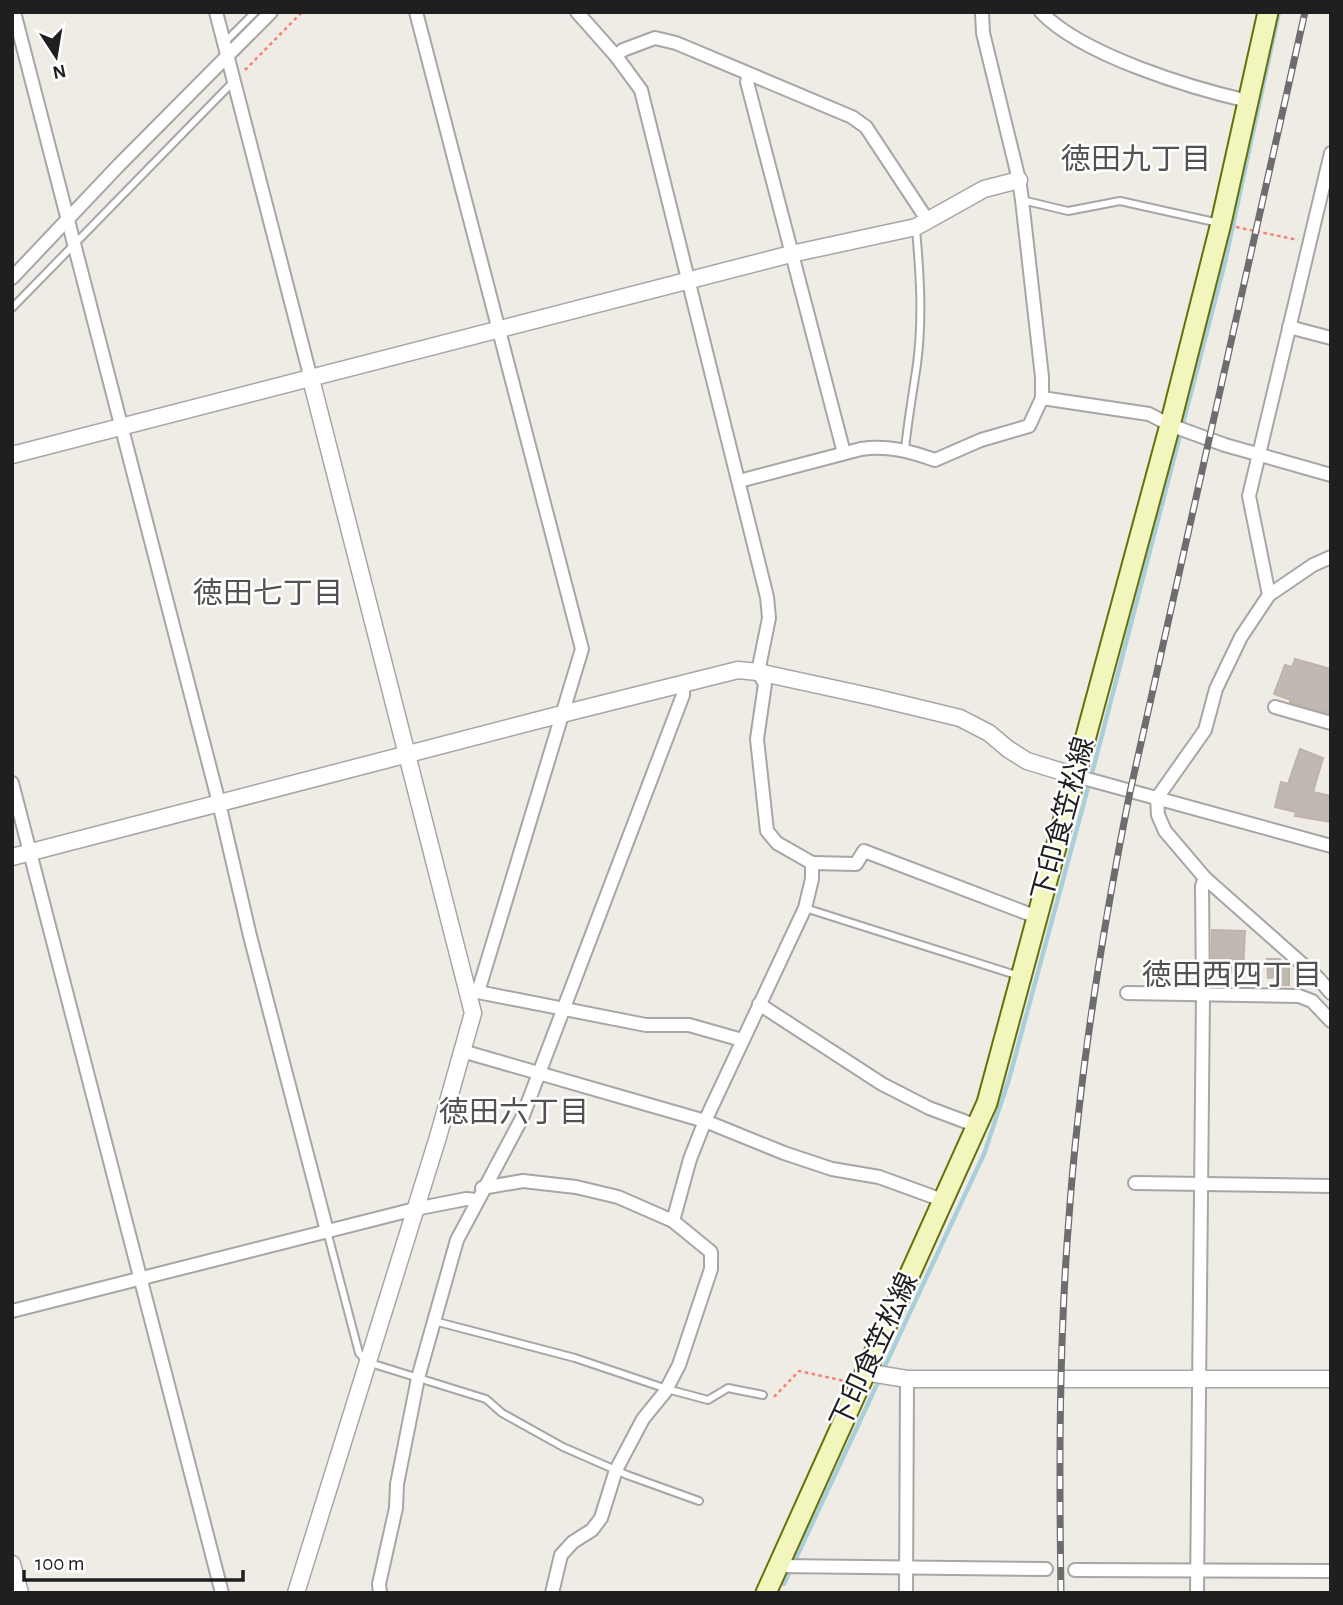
<svg xmlns="http://www.w3.org/2000/svg" width="1343" height="1605" font-family="'Alegreya Sans','Noto Sans JP',sans-serif">
  <rect width="100%" height="100%" fill="#efece6"/>
  <g fill="none" stroke-linecap="round" stroke-linejoin="round">
    <g stroke="#a8cfda" stroke-width="4.5">
      <polyline points="883,1370 984,1154 1009,1079 1096,758 1225,262 1279,12"/>
      <polyline points="784,1584 880,1378"/>
    </g>
  </g>
  <g fill="#c0b8b2" stroke="#c0b3a9" stroke-width="2">
    <polygon points="1295,659 1331,669 1331,714 1290,702 1291,700 1274,694 1285,665 1292,667"/>
    <polygon points="1300,749 1323,758 1313,792 1331,796 1331,822 1295,816 1296,812 1275,807 1281,782 1288,784"/>
    <polygon points="1212,930 1245,931 1243,974 1212,972"/>
    <polygon points="1267,959 1280,959 1280,966 1289,966 1289,985 1278,985 1278,977 1268,978"/>
  </g>
  <g fill="none" stroke-linecap="round" stroke-linejoin="round">
    <g stroke="#a6a6a6" stroke-width="10">
      <g id="service">
        <polyline points="224,43 255,12"/>
        <polyline points="1022,200 1068,211 1120,201 1219,223"/>
        <polyline points="12,308 233,82"/>
        <path d="M905,449c3,-29 8,-57 12,-85 6,-45 3,-90 -1,-135"/>
        <polyline points="805,908 1019,976"/>
        <polyline points="327,1231 359,1353 367,1362 486,1399 502,1413 563,1447 627,1475 699,1501"/>
        <polyline points="434,1321 575,1358 667,1389 708,1400 728,1388 763,1395"/>
      </g>
    </g>
    <g stroke="#a6a6a6" stroke-width="16">
      <g id="minor">
        <polyline points="14,12 219,803 250,936 327,1231"/>
        <polyline points="216,12 311,379"/>
        <polyline points="416,12 582,649 478,992"/>
        <polyline points="577,12 616,56 641,90 767,597 769,618 758,672 765,684 757,739 767,831 777,843 812,863 812,879 805,908 705,1121 690,1159 673,1221"/>
        <path d="M1041,12c41,43 150,76 207,89"/>
        <polyline points="616,56 623,50 655,38 676,43 852,117 866,127 928,221"/>
        <polyline points="749,74 747,82 844,453"/>
        <polyline points="12,278 119,165 271,12"/>
        <polyline points="1289,327 1331,338"/>
        <polyline points="1042,398 1149,414 1170,425 1225,445 1331,475"/>
        <path d="M739,481l122,-32c27,-4 48,2 74,11l46,-20 48,-14 13,-28v-21l-20,-177 -3,-20 -36,-147 -1,-21"/>
        <polyline points="1269,595 1249,496 1331,153"/>
        <polyline points="1275,707 1331,723"/>
        <polyline points="1076,776 1331,846"/>
        <polyline points="12,783 222,1593"/>
        <polyline points="812,863 856,864 864,851 1037,917"/>
        <polyline points="1205,878 1318,978 1331,993"/>
        <polyline points="1127,993 1299,996 1312,1001 1331,1021"/>
        <polyline points="470,994 478,992 646,1025 689,1025 742,1040"/>
        <polyline points="759,1004 882,1084 929,1108 977,1126"/>
        <polyline points="462,1051 705,1121 784,1153 832,1169 879,1177 945,1201"/>
        <polyline points="1135,1183 1331,1186"/>
        <polyline points="482,1188 523,1181 576,1187 618,1197 673,1221 711,1252 711,1269 679,1365 665,1392 643,1419 616,1470 601,1518 592,1530 573,1542 561,1555 552,1593"/>
        <polyline points="12,1311 415,1209 466,1199 477,1200"/>
        <polyline points="777,1566 1046,1569"/>
        <polyline points="1075,1570 1331,1571"/>
        <polyline points="380,1593 379,1584 396,1508 397,1484 418,1378 457,1240 522,1118 683,695 683,683"/>
        <polyline points="906,1593 907,1379"/>
        <polyline points="1197,1593 1203,994 1202,886 1205,878 1165,831 1158,815 1157,798 1205,730 1216,689 1241,637 1269,595 1313,565 1331,557"/>
      </g>
    </g>
    <g stroke="#a6a6a6" stroke-width="19">
      <g id="tertiary">
        <polyline points="12,455 791,254 916,227 984,189 1019,180"/>
        <polyline points="12,857 562,714 738,670 758,672 873,697 960,718 989,733 1008,749 1027,761 1076,776"/>
        <polyline points="864,1372 907,1379 1331,1379"/>
        <polyline points="12,1564 20,1593"/>
        <polyline points="296,1593 438,1137 473,1013 311,379"/>
      </g>
    </g>
    <g stroke="#65710b" stroke-width="23">
      <polyline id="secondary" points="766,1593 987,1103 1170,425 1221,223 1268,12"/>
    </g>
    <g stroke="#f38273" stroke-width="2.5" stroke-dasharray="3.5 3.5" stroke-linecap="butt">
      <polyline points="245,70 302,12"/>
      <polyline points="1236,227 1298,240"/>
      <polyline points="774,1397 799,1371 845,1381"/>
    </g>
    <use href="#service" stroke="#fff" stroke-width="6"/>
    <use href="#minor" stroke="#fff" stroke-width="12"/>
    <use href="#tertiary" stroke="#fff" stroke-width="16"/>
    <use href="#secondary" stroke="#f3f6bc" stroke-width="19"/>
    <g stroke="#6d6d6d" stroke-width="7">
      <path id="rail" d="M1061,1593c-2,-126 -2,-251 8,-376 10,-142 33,-285 61,-425l175,-780"/>
    </g>
    <use href="#rail" stroke="#fff" stroke-width="4.5" stroke-dasharray="13" stroke-linecap="butt"/>
  </g>
  <g text-anchor="middle" dominant-baseline="central" stroke-width="5" stroke-linejoin="round" paint-order="stroke">
    <g font-size="28" fill="#1f1f1f" stroke="#fff">
      <text transform="translate(1064 819) rotate(-75)">下印食笠松線</text>
      <text transform="translate(875 1351) rotate(-65)">下印食笠松線</text>
    </g>
    <g font-size="30" fill="#525252" stroke="#fff">
      <text x="1136" y="160">徳田九丁目</text>
      <text x="268" y="594">徳田七丁目</text>
      <text x="1232" y="976">徳田西四丁目</text>
      <text x="514" y="1113">徳田六丁目</text>
    </g>
  </g>
  <rect width="1343" height="1605" fill="none" stroke="#1f1f1f" stroke-width="28"/>
  <g transform="translate(56 56) rotate(168)" stroke="#ffffff" stroke-width="5" paint-order="stroke">
  <path d="M0-5L12 26L0 18L-12 26Z" fill="#1f1f1f"/>
  <text y="-10" font-size="19" font-weight="bold" text-anchor="middle" fill="#1f1f1f">N</text>
  </g>
  <path d="M24 1570v10h219v-10" fill="none" stroke="#1f1f1f" stroke-width="3.5"/>
  <text x="35" y="1570" font-size="21" fill="#1f1f1f" stroke="#ffffff" stroke-width="5" paint-order="stroke">100 m</text>
</svg>
